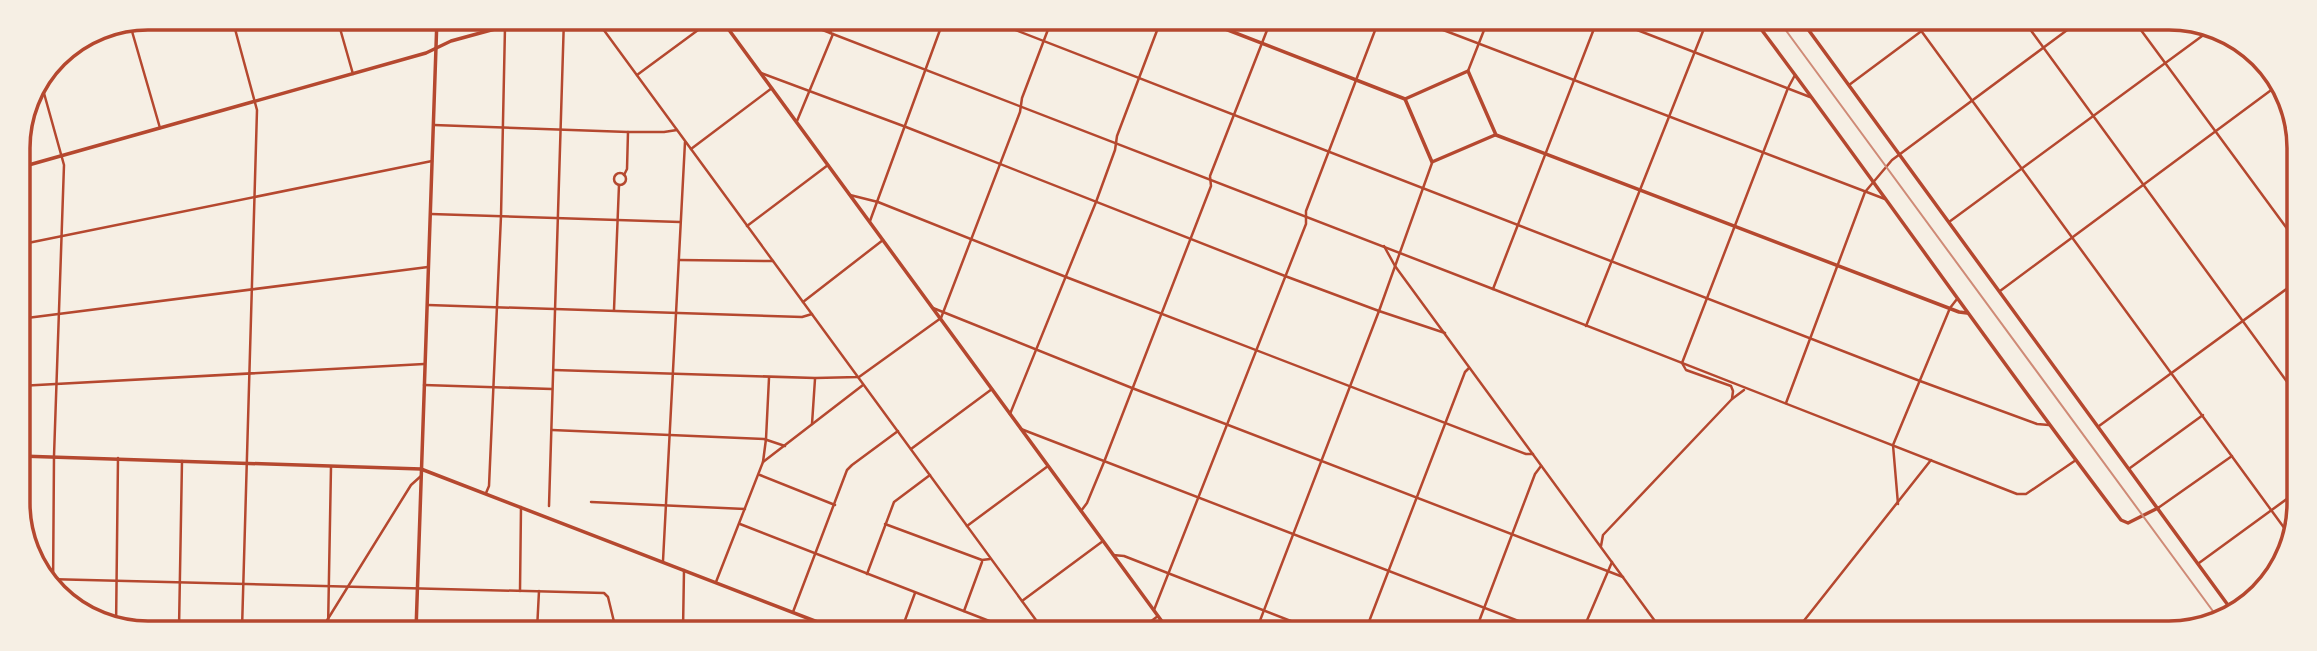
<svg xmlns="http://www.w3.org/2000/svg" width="2317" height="651" font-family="Lato,sans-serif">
  <rect width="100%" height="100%" fill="#f6efe4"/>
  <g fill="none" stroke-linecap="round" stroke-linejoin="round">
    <g stroke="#b5482f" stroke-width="2.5">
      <polyline points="232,18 257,110 242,629"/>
      <polyline points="337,18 353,74"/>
      <polyline points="595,18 1044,631"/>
      <polyline points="794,19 1493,289 2017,494 2026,494 2076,460"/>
      <polyline points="987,19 1920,381 2037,424 2049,425"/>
      <polyline points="1417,20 1885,199"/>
      <polyline points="129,21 160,128"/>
      <polyline points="1614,21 1810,97"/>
      <polyline points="1914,21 2293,540"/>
      <polyline points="2024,21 2296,394"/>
      <polyline points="2135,22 2297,242"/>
      <polyline points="728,28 732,19"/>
      <polyline points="830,33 835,19"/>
      <polyline points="1468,71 1488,20"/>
      <polyline points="761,73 906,127 1285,276 1379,311 1445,333"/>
      <polyline points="637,75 713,19"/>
      <polyline points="1849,85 1935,21"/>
      <polyline points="42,86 64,165 54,456 53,591"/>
      <polyline points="797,121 833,34"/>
      <polyline points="434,125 628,132 664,132 677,130"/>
      <polyline points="691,149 772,88"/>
      <circle cx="620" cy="179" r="6"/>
      <polyline points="624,175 627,169 628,132"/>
      <polyline points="850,195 878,202 1066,277 1526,454 1533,454"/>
      <polyline points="431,214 680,222"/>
      <polyline points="870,221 944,19"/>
      <polyline points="1949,222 2213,28"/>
      <polyline points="747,226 828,165"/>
      <polyline points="18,245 432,161"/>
      <polyline points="1384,246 1395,266 1663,632"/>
      <polyline points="679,260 773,261"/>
      <polyline points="1493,289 1597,21"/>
      <polyline points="2000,291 2278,85"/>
      <polyline points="803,302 883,240"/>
      <polyline points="428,305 802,317 812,314"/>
      <polyline points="933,308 1132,388 1623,577"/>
      <polyline points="614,310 619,185"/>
      <polyline points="19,319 428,267"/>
      <polyline points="1586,326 1707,21"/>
      <polyline points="554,370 815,378 859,377 941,318 1020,112 1022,98 1052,19"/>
      <polyline points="424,385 552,389"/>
      <polyline points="19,386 424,364"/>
      <polyline points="1732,399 1733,391 1731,386 1686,370 1682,363 1788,88 1795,75"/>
      <polyline points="1786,403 1865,192 1892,160 2078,22"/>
      <polyline points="1010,414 1096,202 1115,150 1117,136 1161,20"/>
      <polyline points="812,424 815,379"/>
      <polyline points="2099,426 2296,282"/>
      <polyline points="1021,429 1547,632"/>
      <polyline points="552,430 764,439 785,446"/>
      <polyline points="911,449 992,389"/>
      <polyline points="763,462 863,385"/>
      <polyline points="2130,468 2203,415"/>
      <polyline points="760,475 835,505"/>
      <polyline points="486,493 489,486 501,216 505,27"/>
      <polyline points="591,502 745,509"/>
      <polyline points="1898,504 1893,445 1950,308 1957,299"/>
      <polyline points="549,506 564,18"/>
      <polyline points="2158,508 2232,456"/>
      <polyline points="1081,511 1087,503 1104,462 1211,186 1210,176 1271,20"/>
      <polyline points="740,524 1015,631"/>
      <polyline points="885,524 982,560 990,559"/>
      <polyline points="967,526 1048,466"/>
      <polyline points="1601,546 1603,535 1732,399 1744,390"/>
      <polyline points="1113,555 1124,556 1319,632"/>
      <polyline points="663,561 685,142"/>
      <polyline points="2199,563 2295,493"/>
      <polyline points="867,574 894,502 930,475"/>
      <polyline points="47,579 604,593 608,597 616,630"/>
      <polyline points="716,582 763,462 766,439 769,378"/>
      <polyline points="520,591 521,507"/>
      <polyline points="1022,601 1103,541"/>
      <polyline points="1154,610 1306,224 1306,211 1379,20"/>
      <polyline points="964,611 982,562"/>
      <polyline points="793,612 847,470 852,465 898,431"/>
      <polyline points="116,629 118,458"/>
      <polyline points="179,629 182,461"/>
      <polyline points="321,630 411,485 421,476"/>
      <polyline points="328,630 331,467"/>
      <polyline points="537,630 539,591"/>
      <polyline points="683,630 684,570"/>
      <polyline points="901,631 915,593"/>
      <polyline points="1138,631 1158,616"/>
      <polyline points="1256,631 1379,311 1432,163"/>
      <polyline points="1365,632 1465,372 1469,368"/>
      <polyline points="1475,632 1535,474 1541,466"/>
      <polyline points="1582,632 1612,562"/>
      <polyline points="1795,632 1931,460"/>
    </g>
    <g stroke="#b5482f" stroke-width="3.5">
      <polyline points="721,19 1169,631"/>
      <polyline points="1202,20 1405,99 1432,162 1495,135"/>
      <path d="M1755,21c124,165 241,335 366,499l7,3 30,-15"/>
      <polyline points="1802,21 2233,612"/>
      <polyline points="1405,99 1468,71 1496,135 1959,312 1967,313"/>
      <polyline points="18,168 426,53 451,41 535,18"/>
      <polyline points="421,469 841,631"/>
    </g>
    <g stroke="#b5482f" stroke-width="3.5">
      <polyline points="20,456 421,469"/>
      <polyline points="416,630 437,18"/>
    </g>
    <polyline stroke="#cf8b77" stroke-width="2" points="1779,21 2218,618"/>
  </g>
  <path d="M0 0H2317V651H0ZM148 30H2169A118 118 0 0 1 2287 148V503A118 118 0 0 1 2169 621H148A118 118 0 0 1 30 503V148A118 118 0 0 1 148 30Z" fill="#f6efe4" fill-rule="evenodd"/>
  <path fill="none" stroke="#b5482f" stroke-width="3.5" d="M148 30H2169A118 118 0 0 1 2287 148V503A118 118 0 0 1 2169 621H148A118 118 0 0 1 30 503V148A118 118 0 0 1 148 30Z"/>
</svg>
